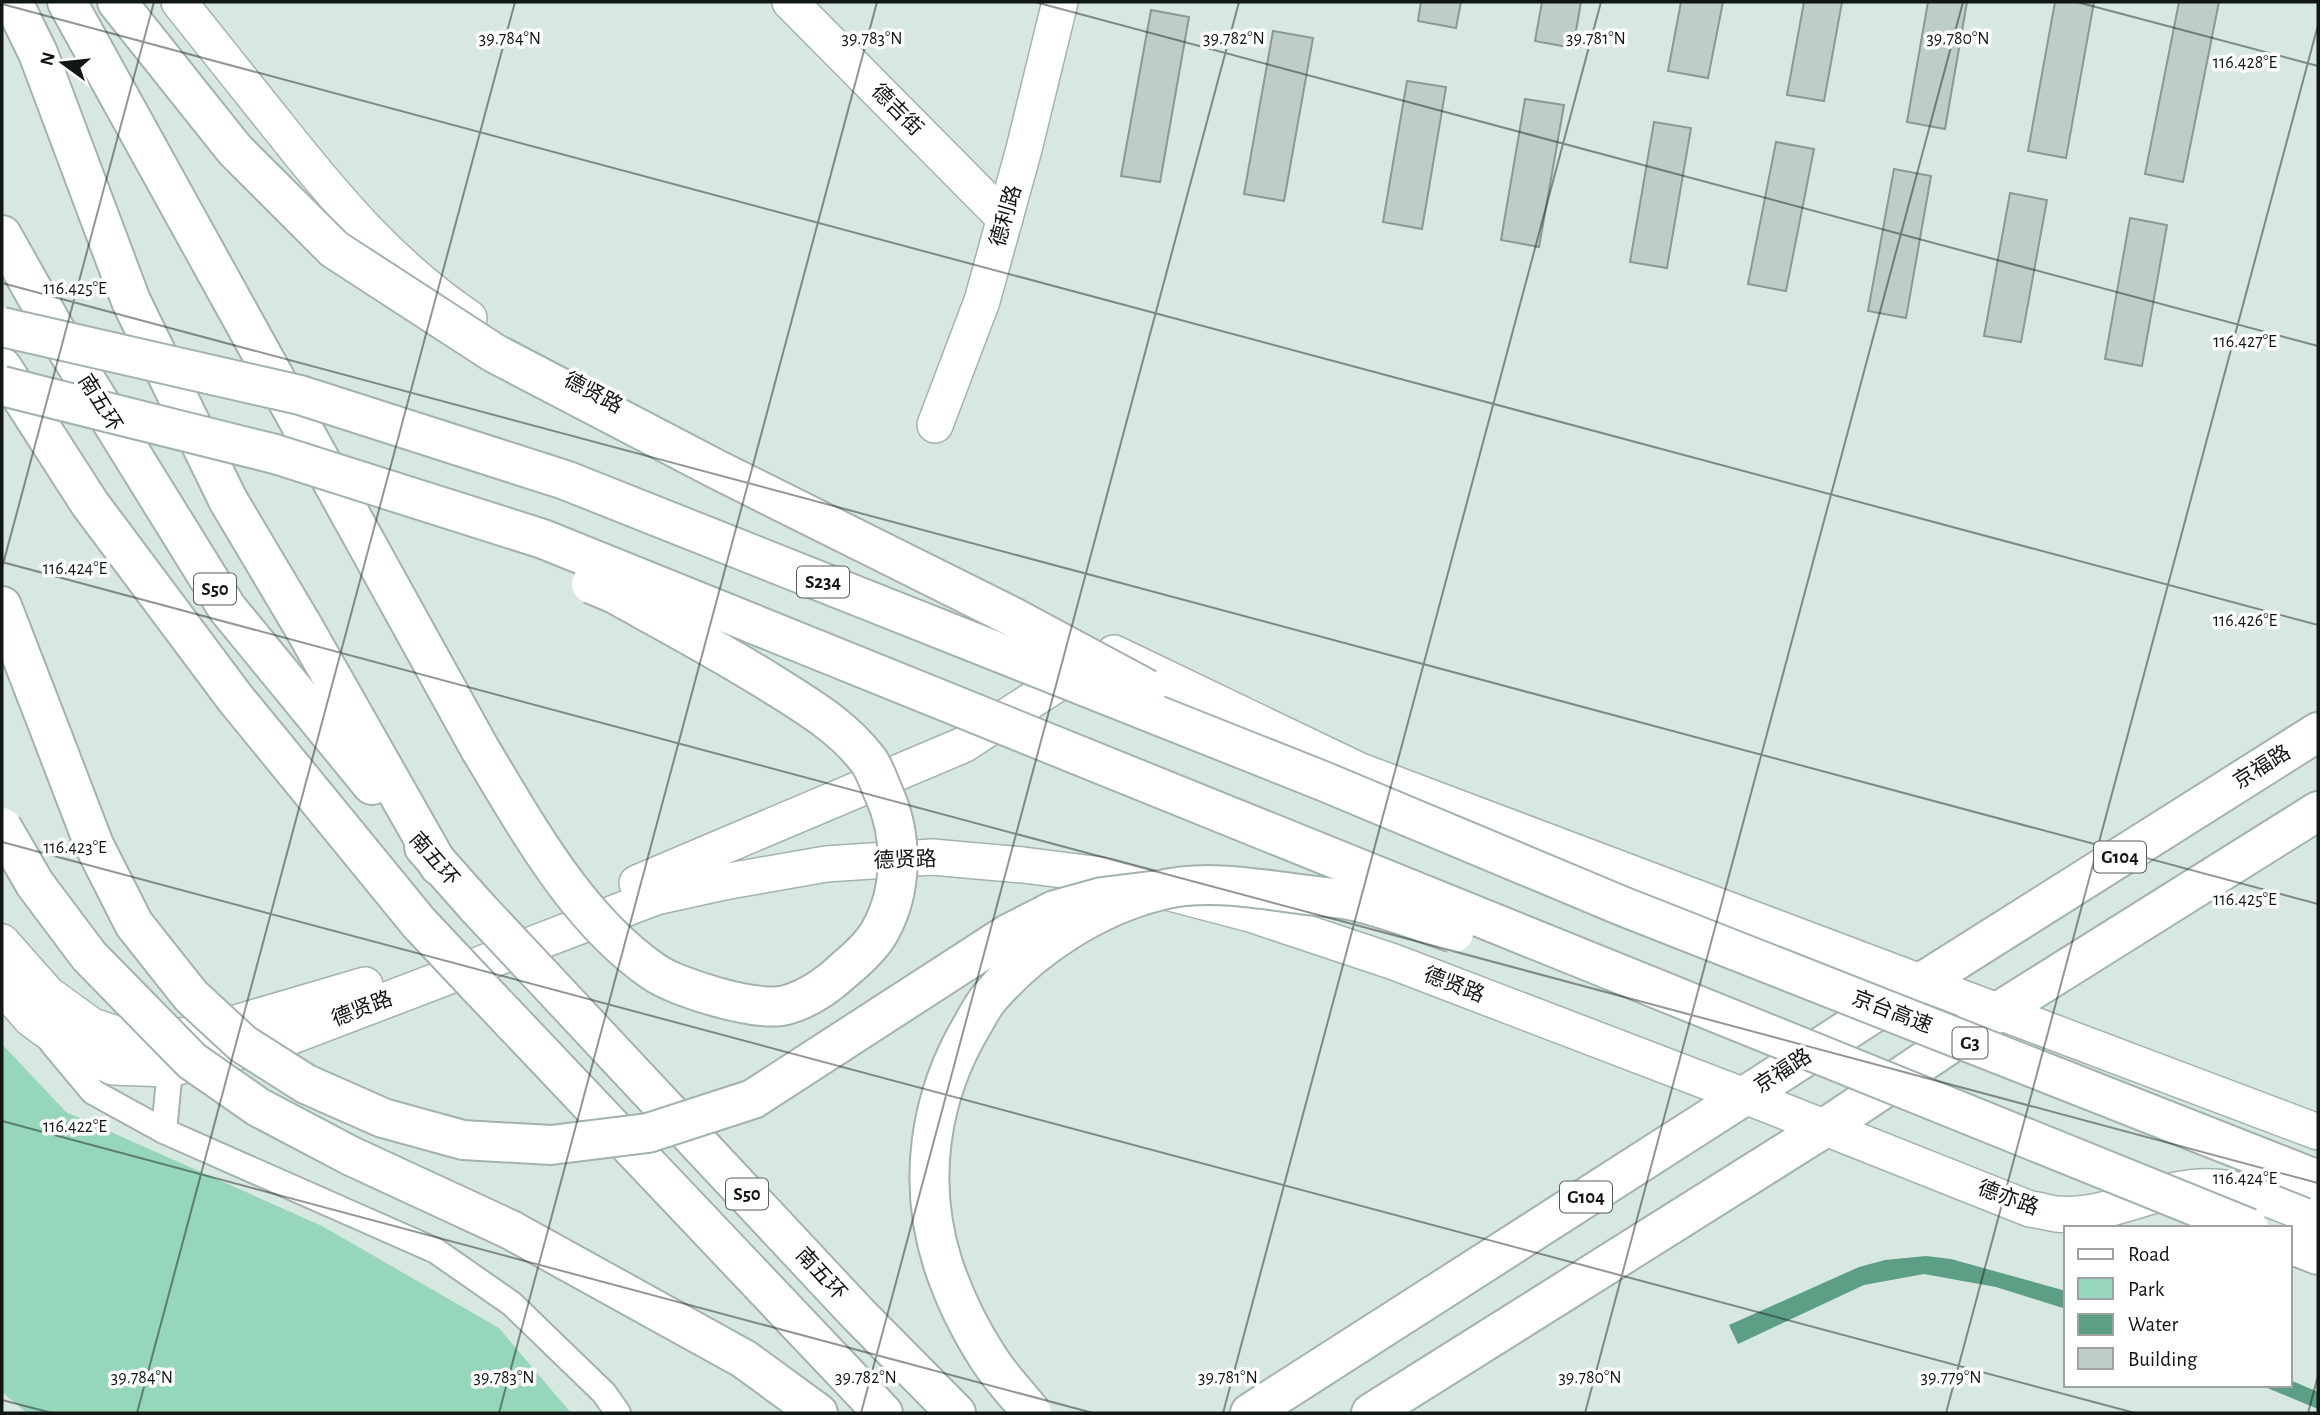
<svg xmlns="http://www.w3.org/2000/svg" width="2320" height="1415" font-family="'Alegreya Sans','Noto Sans SC',sans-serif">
  <rect width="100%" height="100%" fill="#d7e8e0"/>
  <polygon fill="#96d6bb" points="2,1044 66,1112 322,1226 499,1328 571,1413 27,1413 2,1392"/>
  <g fill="#5c9f85">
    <polygon points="1926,1256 1951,1259 2066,1291 2066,1309 1996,1287 1924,1274 1864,1285 1738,1344 1729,1325 1859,1267 1885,1260"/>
    <polygon points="2290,1380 2318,1392 2318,1409 2260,1385 2290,1385"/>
  </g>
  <g fill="#becec6" stroke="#8a9992" stroke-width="2">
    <polygon points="1421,2 1461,2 1456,28 1418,21"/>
    <polygon points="1542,2 1581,2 1573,48 1535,41"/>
    <polygon points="1681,2 1723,2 1708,78 1668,71"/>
    <polygon points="1804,2 1842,2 1824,101 1787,95"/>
    <polygon points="1928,2 1967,2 1945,129 1907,122"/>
    <polygon points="2055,2 2094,2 2066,158 2028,151"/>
    <polygon points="2179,2 2219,2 2183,182 2145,174"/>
    <polygon points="1151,10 1189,17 1160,182 1121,176"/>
    <polygon points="1273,31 1313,38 1284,201 1244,194"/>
    <polygon points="1407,81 1446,87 1422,229 1383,222"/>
    <polygon points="1525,99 1564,105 1539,247 1501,240"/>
    <polygon points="1654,122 1691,128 1667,268 1630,262"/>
    <polygon points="1776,142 1814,149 1786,291 1748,284"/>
    <polygon points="1894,169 1931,176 1906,318 1868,311"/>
    <polygon points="2010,193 2047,200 2021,342 1984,336"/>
    <polygon points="2130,218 2167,225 2142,366 2105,359"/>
  </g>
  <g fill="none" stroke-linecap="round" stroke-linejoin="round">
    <g stroke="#a3b3ac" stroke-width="28">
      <g id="street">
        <polyline points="52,1043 93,1092 164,1131 436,1251 512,1304 604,1393 618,1413"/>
        <polyline points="164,1131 170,1069"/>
      </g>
    </g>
    <g stroke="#a3b3ac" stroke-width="38">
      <g id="secondary">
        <path d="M179,2c33,41 66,83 99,124 57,72 114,140 191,192"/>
        <polyline points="790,2 1005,219"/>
        <polyline points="935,425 982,301 1024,149 1060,2"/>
        <polyline points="1114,653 1358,770 2318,1132"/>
        <polyline points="637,883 963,745 1086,665"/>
        <polyline points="2,942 48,994 92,1026 132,1039 195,1035 365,985"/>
        <path d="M2,986l29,33 40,29 42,19 57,2 104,-26 382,-146 73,-16 97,-17 106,-7 91,8 79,10 148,39 144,48 374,143 262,104c9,1 18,4 27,5 46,5 96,-25 143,-27 43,-2 79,16 118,32"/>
      </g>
    </g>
    <g stroke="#a3b3ac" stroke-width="42">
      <g id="highway">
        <polyline points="13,2 38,53 131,301 228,500 304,628 439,866"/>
        <polyline points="67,2 480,749"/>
        <polyline points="117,2 219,130"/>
        <polyline points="2,235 61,340 227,608 372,785"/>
        <polyline points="2,367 90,504 235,698 419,923"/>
        <polyline points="2,606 53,738"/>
        <polyline points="424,847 478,908"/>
        <polyline points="539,973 858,1314 956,1413"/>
        <polyline points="482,990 883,1413"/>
        <polyline points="511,1230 744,1359 818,1413"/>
        <polyline points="2290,1244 2318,1255"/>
        <polyline points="1250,1413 1922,982 2318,732"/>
        <polyline points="1371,1413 1826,1127 1999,1011 2318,811"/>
      </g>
    </g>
    <use href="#street" stroke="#fff" stroke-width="24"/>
    <use href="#secondary" stroke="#fff" stroke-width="35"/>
    <use href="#highway" stroke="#fff" stroke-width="38"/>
    <g stroke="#a3b3ac" stroke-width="42" stroke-linecap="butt">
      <g id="highway-bridge">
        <polyline points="219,130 235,150 334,249 494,353 718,470 1011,616 1147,689"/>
        <polyline points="2,327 300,395 565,480 1323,781 1622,906 2318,1180"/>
        <polyline points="2,386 275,454 543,539 2249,1228"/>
        <polyline points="53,738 94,845 134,924 191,996 243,1044 306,1084 383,1118 463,1140 551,1145 648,1133 753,1099 1008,934 1055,910 1102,897 1159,890"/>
        <path d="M480,749c48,79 96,169 174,223 23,16 105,41 132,33 22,-6 41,-19 58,-35 12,-10 28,-24 36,-39 23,-41 23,-95 4,-137 -5,-11 -9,-25 -16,-34 -25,-33 -59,-53 -94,-75 -52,-33 -107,-62 -161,-92l-22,-9"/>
        <polyline points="2,827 35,884 89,956 192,1061 258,1107 351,1156 511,1230"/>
        <polyline points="478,908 539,973"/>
        <polyline points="419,923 482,990"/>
        <path d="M1032,1413c-14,-18 -31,-35 -43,-54 -19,-29 -35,-62 -46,-95 -26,-81 -14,-167 30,-240 5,-9 10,-19 17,-27 42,-49 105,-90 168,-106 45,-12 96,-3 142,3 19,3 39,3 58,8 32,8 64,20 96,31"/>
      </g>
    </g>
    <use href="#highway-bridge" stroke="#fff" stroke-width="38"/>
  </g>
  <path fill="none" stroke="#111714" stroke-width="2" stroke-opacity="0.45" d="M1035,2l1283,344M2077,2l241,64M2,4l2316,621M2,283l2316,621M2,562l2316,621M2,568l152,-566M2,842l2133,571M2,1121l1091,292M2,1400l50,13M137,1413l378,-1411M499,1413l378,-1411M861,1413l378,-1411M1223,1413l378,-1411M1585,1413l378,-1411M1946,1413l372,-1388M2308,1413l10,-37"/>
  <g text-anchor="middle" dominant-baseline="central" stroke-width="7" stroke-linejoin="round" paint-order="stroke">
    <g fill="#fff" stroke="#585d5a" stroke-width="2">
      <rect x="797" y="566.5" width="52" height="31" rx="5"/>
      <rect x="194" y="573.5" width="42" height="31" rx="5"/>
      <rect x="2094" y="841.5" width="52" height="31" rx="5"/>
      <rect x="1952.5" y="1027.5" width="35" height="31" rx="5"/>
      <rect x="726" y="1178.5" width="42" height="31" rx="5"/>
      <rect x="1560" y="1181.5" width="52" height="31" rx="5"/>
    </g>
    <g font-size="19" font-weight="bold" fill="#111714">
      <text x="823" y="582">S234</text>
      <text x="215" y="589">S50</text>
      <text x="2120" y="857">G104</text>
      <text x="1970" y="1043">G3</text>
      <text x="747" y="1194">S50</text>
      <text x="1586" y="1197">G104</text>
    </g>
    <g font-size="21" fill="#111714" stroke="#fff">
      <text transform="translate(897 110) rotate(45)">德吉街</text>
      <text transform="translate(1006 216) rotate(-74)">德利路</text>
      <text transform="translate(593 393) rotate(28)">德贤路</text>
      <text transform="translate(100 403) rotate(58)">南五环</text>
      <text transform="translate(2262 767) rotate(-32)">京福路</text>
      <text transform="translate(434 859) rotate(49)">南五环</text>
      <text transform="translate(905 860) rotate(-2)">德贤路</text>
      <text transform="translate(1454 985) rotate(21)">德贤路</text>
      <text transform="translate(362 1009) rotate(-21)">德贤路</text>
      <text transform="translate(1892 1012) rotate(21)">京台高速</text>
      <text transform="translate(1783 1071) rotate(-33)">京福路</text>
      <text transform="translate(2008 1198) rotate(20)">德亦路</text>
      <text transform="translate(821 1274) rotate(47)">南五环</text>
    </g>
  </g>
  <g font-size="18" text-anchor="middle" fill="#111714" stroke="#fff" stroke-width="7" stroke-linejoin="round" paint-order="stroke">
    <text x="510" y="44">39.784°N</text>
    <text x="872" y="44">39.783°N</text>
    <text x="1234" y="44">39.782°N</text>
    <text x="1596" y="44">39.781°N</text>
    <text x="1958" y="44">39.780°N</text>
    <text x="2245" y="68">116.428°E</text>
    <text x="75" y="294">116.425°E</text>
    <text x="2245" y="347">116.427°E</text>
    <text x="75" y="574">116.424°E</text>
    <text x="2245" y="626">116.426°E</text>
    <text x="75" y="853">116.423°E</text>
    <text x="2245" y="905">116.425°E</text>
    <text x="75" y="1132">116.422°E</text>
    <text x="2245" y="1184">116.424°E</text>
    <text x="142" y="1383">39.784°N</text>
    <text x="504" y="1383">39.783°N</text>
    <text x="866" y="1383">39.782°N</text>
    <text x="1228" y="1383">39.781°N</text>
    <text x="1590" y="1383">39.780°N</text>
    <text x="1951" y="1383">39.779°N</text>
  </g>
  <rect width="2320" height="1415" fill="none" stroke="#111714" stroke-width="7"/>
  <rect x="2064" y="1226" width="228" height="161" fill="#ffffff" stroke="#a0a2a1" stroke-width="2"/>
  <rect x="2078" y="1249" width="35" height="10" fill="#ffffff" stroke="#a0a2a1" stroke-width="2"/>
  <text x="2128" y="1261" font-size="21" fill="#111714">Road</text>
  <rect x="2078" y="1278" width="35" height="21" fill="#96d6bb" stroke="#a0a2a1" stroke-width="2"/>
  <text x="2128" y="1296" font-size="21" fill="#111714">Park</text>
  <rect x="2078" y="1314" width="35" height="21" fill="#5c9f85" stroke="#a0a2a1" stroke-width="2"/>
  <text x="2128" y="1331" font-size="21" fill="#111714">Water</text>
  <rect x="2078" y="1348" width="35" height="21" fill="#becec6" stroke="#a0a2a1" stroke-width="2"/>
  <text x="2128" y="1366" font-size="21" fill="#111714">Building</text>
  <g transform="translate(63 63) rotate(285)" stroke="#ffffff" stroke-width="5" paint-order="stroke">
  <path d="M0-5L12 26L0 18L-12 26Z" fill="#111714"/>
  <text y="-10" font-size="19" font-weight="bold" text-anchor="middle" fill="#111714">N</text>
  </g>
</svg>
